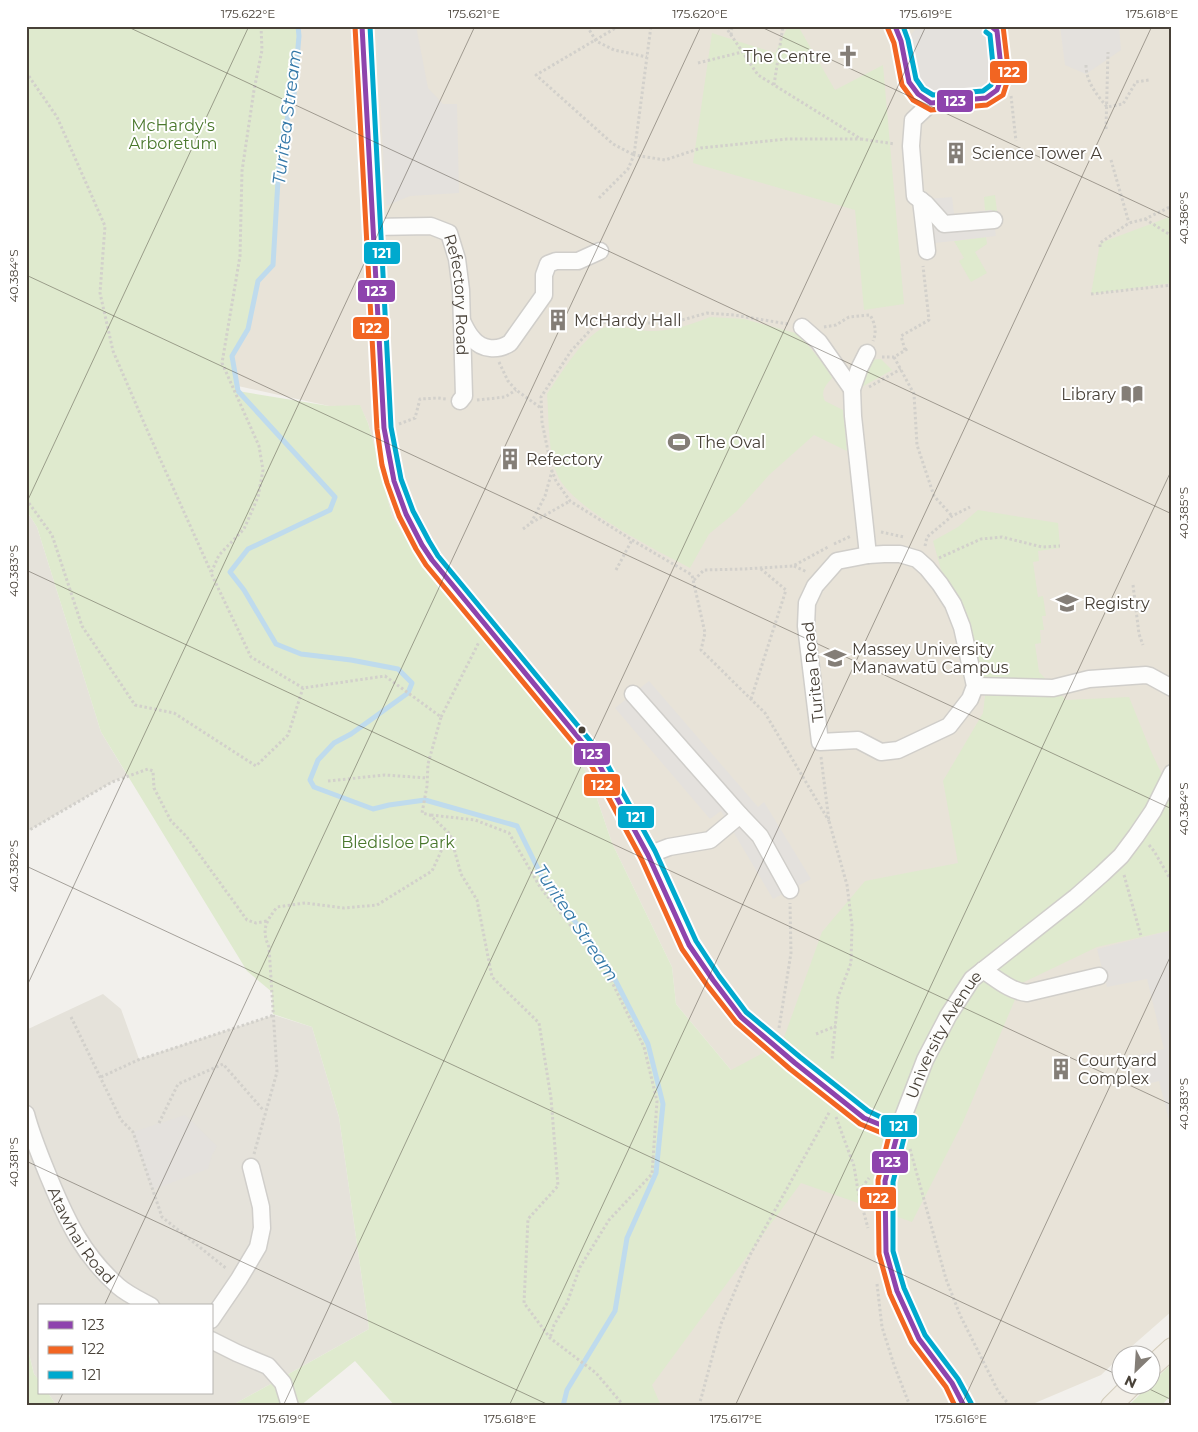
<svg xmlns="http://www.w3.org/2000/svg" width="1198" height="1432" font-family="Montserrat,sans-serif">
  <rect width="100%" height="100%" fill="#f2f0ec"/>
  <g fill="#e5e2da">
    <polygon points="26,510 37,527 101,732 127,775 112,782 26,832"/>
    <polygon points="103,994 121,1009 139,1059 274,1015 312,1027 339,1117 369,1329 231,1406 57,1406 48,1393 211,1393 211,1306 39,1306 39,1380 34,1374 26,1342 26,1030"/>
  </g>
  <polygon fill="#e8e3d8" points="298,26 1172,26 1172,1311 1123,1354 1120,1354 1120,1357 1101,1375 1028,1406 654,1406 623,1364 731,1070 676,1004 672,967 612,843 591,781 567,739 430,577 392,516 375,448 368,423 360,406 329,406 238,386 232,356 248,329 258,281 273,265 280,146 294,94 299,36"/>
  <g fill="#dfeace">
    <polygon points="26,26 298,26 299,36 294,94 280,146 273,265 258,281 248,329 232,356 238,391 329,406 360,405 368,423 375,448 392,516 430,577 567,739 591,781 612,843 672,967 676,1004 731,1070 782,1043 822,932 865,881 958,863 943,781 983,713 987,679 983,678 979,674 974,639 966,614 955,591 941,570 933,541 958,527 978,510 1058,523 1060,548 1038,551 1039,561 1033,562 1038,597 1043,596 1046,616 1042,616 1044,630 1040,630 1041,643 1035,644 1039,672 1066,700 1129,697 1150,749 1172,796 1172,930 1097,947 1022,983 963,1122 912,1222 801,1183 652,1385 661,1406 395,1406 355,1361 300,1406 231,1406 369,1329 339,1117 312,1027 273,1014 272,992 247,971 101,732 37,527 26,510"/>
    <polygon points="788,26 798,26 835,90 883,65 904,304 864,310 855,210 693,163 712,33 775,53"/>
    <polygon points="995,195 998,219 994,220 992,210 985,211 984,197"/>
    <polygon points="1172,216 1172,283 1091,294 1100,243"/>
    <polygon points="986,237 987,244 975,252 987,273 971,282 959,261 964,258 954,241"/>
    <path d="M710,317l34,2 55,15 26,32 7,12c-6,7 -12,13 -7,23l18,9 4,41 -33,-16 -45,40 -32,36 -28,23 -19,34c-32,-17 -121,-61 -133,-94 -9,-22 -8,-56 -10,-80 14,-20 33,-53 54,-65 10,-6 37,2 49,2 22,0 40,-6 60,-14z"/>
    <polygon points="881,359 892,370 860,388 869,360"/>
    <polygon points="26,1342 34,1374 39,1380 39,1393 48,1393 57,1406 26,1406"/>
    <polygon points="1172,1363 1172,1394 1161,1406 1128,1406"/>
  </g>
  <g fill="#e4e1dd">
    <polygon points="376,26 416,26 428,88 443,104 457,104 459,193 410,196 386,206"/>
    <polygon points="918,26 980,26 991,35 996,71 980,91 932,96 922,88 914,76 910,36"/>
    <polygon points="1060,26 1119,26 1121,50 1086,74 1065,65"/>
    <polygon points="952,197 954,214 992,210 996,236 935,243 934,232 931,231 927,199"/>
    <polygon points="649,681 758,807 764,802 811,879 773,899 721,811 710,819 615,708"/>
    <polygon points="1169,931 1172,943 1172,1132 1159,1081 1139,1086 1132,1057 1164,1049 1147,979 1107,987 1097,949"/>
    <polygon points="185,1115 217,1146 212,1155 208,1169 152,1190 133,1132"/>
  </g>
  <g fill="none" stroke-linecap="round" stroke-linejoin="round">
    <polyline stroke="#bfdbed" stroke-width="5" points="298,26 299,36 294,94 280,146 273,265 258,281 248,329 232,356 238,391 335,497 330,510 248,549 230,572 244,590 276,644 301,654 351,660 398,669 412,683 408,693 351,734 334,743 318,760 310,780 314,787 373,809 389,805 425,800 517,826 544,881 606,962 648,1044 663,1104 656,1173 627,1238 615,1311 567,1390 563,1406"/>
    <g stroke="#d0ceca" stroke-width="19">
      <g id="minor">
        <path d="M362,26l23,421c11,45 21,75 47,113l164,199 52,96 41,90 24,35 28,37 54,46 69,55 34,14"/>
        <polyline points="895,26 901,41 909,82 918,94 931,103 986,98 997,90 1002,76 997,31 991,26"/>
        <polyline points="931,103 913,120 911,146 915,196 926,204 944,224 994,220"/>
        <polyline points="921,200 927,251"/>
        <path id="s1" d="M373,227l58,-1 18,7 8,26 4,31 3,106 -4,5"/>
        <path d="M462,321c3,6 6,13 11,18 9,11 25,12 37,4l34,-48v-20l4,-11 8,-3h22l22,-10"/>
        <polyline points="802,327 819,342 852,389"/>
        <polyline points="867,353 859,369 852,389 853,416 868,555"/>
        <polygon points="884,554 900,554 917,559 927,568 940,584 953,604 962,627 975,686 970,699 949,726 898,750 881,752 858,740 820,742 806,626 807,603 815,586 837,561 868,555"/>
        <polyline points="975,686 1053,688 1089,679 1146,675 1150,676 1172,688"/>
        <polyline points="633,694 740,815"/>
        <polyline points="648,855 669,847 710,840 740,815 760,836 790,890"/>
        <path d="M983,970c14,9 27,21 44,23l72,-17"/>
        <path id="s2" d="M26,1114c6,23 15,44 24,66 17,41 33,75 68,106 9,8 22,14 33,20"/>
        <polyline points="211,1320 239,1279 258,1247 262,1228 261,1207 251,1167"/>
        <polyline points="211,1340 237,1353 268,1366 283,1383 290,1406"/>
        <path id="s3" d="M964,1406l-12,-23 -33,-44 -22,-48 -11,-39 -1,-71 15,-56 25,-65 23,-44 24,-37 104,-82 26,-23 19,-18 15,-20 17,-25 19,-38"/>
      </g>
    </g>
    <g stroke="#d3ccba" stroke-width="22">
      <g id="major">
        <polyline points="1150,1368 1172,1348"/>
        <polyline points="1111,1406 1133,1384"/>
      </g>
    </g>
    <g stroke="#d2d0cb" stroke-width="3" stroke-dasharray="2.5 2.5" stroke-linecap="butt">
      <polyline points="261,26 262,50 254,90 242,171 240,256 222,363 259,446 263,470 258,497 244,529 219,555 211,573 251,657 303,688 385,676 441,717 428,764 427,786 422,813 430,815 450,834 461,874 477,900 492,977 539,1023 551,1098 558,1186 528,1219 524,1303 550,1338 596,1373 624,1406"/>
      <polyline points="587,26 596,41 614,50 647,57"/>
      <polyline points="619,26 536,75 613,144 634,155 651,26"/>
      <polyline points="725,26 758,75 861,139 895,144"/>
      <polyline points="731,35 732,26"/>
      <polyline points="698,63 742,52"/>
      <path d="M1086,65c0,17 11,30 21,42l16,-3 13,-22 13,-2"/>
      <polyline points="26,72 57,117 105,226 100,293 113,351 148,432 211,572"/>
      <polyline points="774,85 783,26"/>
      <polyline points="1011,96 1016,141"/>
      <polyline points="1106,129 1108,52"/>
      <polyline points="1111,160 1129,223"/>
      <polyline points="599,198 628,169 634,155 665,160 701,148 787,139 861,139"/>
      <polyline points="1145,219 1172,236"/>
      <polyline points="1100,247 1100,243 1129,223 1145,219 1172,206"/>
      <polyline points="1091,294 1172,285"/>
      <polyline points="788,324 734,315 707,313 668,324 613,321 596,324 571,351 541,397 542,422 552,471 556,481 570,501 632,540 692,575 705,633 701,650 765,713 829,821"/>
      <path d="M824,327l12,-2 13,-8 21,-2c5,8 7,17 3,26"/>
      <polyline points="905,350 901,336 929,320 923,266"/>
      <polyline points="882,357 894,357 909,348"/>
      <polyline points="894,357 914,394 917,445 934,496 952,516"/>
      <polyline points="499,362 508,381 516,390 541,408"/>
      <polyline points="869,387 901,369"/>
      <polyline points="477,400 505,397 516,390"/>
      <polyline points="399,424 415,418 420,399 438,398 446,399"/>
      <polyline points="26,499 52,535 82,626 135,705 174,713 256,766 288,735 303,688"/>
      <polyline points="531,523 545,496 552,471"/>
      <polyline points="523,529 531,523 570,501"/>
      <polyline points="881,532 904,537"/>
      <polyline points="834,544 851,536"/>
      <polyline points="925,546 927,537 952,516 970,507"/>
      <polyline points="939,558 981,539 1002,537 1042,547 1060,546"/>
      <polyline points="794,566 807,572"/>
      <polyline points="616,570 632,540"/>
      <polyline points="694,580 704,570 743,569 793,566 828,547"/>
      <polyline points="1133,585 1139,634 1143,645"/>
      <polyline points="751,699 786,590 761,569"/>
      <polyline points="441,717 479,642"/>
      <polyline points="821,757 829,821 847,885 852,925 851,963 838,997 832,1060"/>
      <polyline points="328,781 385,775 427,778"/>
      <polyline points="431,815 475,820 509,833 540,887 606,970 644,1047 657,1101 652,1174 609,1220 580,1267 567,1303 554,1325 550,1338"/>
      <polyline points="26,832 112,782 148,769 153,771 154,788 171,821 186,836 247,920 256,923 267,921"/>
      <polyline points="1149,845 1154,851 1172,882"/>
      <polyline points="1124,875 1141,936"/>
      <polyline points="71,1017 121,1120 133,1132 162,1217 227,1269"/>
      <polyline points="779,1028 791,953 790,903"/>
      <polyline points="816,1034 836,1026"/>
      <polyline points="101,1077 138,1060 274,1015"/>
      <polyline points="836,1117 854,1166 858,1191 868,1228"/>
      <polyline points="159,1123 178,1084 223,1064 264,1111"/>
      <polyline points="910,1149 946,1279 960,1315 998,1391 1010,1406"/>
      <path d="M254,1154l23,-82 -8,-125c-8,-18 -3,-25 8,-40l28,-4 39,5 33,-3 55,-34 17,-37"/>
      <polyline points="859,1191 869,1178"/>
      <polyline points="877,1284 882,1327 894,1365 910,1406"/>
      <polyline points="699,1406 721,1324 750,1255 830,1111"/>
    </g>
    <use href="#minor" stroke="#fdfdfc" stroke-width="16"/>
    <use href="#major" stroke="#f1ede5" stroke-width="20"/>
    <g stroke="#fff" stroke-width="9">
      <g id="bus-1">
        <polyline points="362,26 384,428 394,481 406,514 422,545 432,560 596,759 648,855 689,945 713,980 741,1017 795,1063 864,1118 898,1132 885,1181 886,1252 897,1291 919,1339 952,1383 964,1406"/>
        <polyline points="895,26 901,41 909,82 918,94 931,103 986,98 997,90 1002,76 997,31 991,26"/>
      </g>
    </g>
    <g stroke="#fff" stroke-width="9">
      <g id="bus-2">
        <polyline points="355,26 377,429 382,465 387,483 399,516 416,549 426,565 590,763 641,858 682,949 707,985 736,1022 790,1069 860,1124 889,1136 878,1180 879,1254 890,1294 912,1342 946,1387 955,1406"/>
        <polyline points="888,29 894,43 902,85 913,100 931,110 987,105 1003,95 1009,76 1003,26"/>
      </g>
    </g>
    <g stroke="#fff" stroke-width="9">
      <g id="bus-3">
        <polyline points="370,26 391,427 401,479 413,511 429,541 438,556 602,755 655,851 696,941 719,976 746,1012 800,1057 868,1111 904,1128 905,1134 893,1182 893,1251 904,1288 925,1335 958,1379 971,1403"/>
        <polyline points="903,26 908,40 916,79 923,89 933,95 983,91 991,85 994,75 990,35 986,32"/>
      </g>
    </g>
    <use href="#bus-1" stroke="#8e44ad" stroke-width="5"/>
    <use href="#bus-2" stroke="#f26522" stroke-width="5"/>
    <use href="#bus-3" stroke="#00a9ce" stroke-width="5"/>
  </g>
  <path fill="none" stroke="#484138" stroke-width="1" stroke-opacity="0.45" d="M126,26l1046,488M759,26l413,193M26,275l1146,534M26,504l223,-478M26,570l1146,535M26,866l1094,510M26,988l449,-962M26,1161l525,245M104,1306l597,-1280M1139,1384l33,16M57,1406l6,-13M283,1406l643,-1380M509,1406l643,-1380M735,1406l437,-937M961,1406l211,-453"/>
  <defs>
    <g id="church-bare" transform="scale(1.725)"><path d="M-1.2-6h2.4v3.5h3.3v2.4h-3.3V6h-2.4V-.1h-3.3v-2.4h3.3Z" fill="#847e77" stroke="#fff" stroke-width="2.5" paint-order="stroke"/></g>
    <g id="building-bare" transform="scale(1.725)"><path d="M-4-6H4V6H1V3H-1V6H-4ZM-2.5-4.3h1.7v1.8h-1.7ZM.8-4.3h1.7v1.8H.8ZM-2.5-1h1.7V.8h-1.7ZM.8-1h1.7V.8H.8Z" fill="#847e77" stroke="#fff" stroke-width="2.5" paint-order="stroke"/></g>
    <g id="library-bare" transform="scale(1.725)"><path d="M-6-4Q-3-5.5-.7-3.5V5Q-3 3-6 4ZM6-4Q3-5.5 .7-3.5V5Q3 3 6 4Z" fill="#847e77" stroke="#fff" stroke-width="2.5" paint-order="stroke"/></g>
    <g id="stadium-bare" transform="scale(1.725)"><path d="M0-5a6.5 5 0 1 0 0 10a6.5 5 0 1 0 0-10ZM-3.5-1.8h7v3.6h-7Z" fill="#847e77" stroke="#fff" stroke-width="2.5" paint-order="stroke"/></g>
    <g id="university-bare" transform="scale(1.725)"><path d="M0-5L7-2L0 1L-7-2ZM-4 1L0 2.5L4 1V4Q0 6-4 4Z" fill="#847e77" stroke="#fff" stroke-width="2.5" paint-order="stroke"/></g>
  </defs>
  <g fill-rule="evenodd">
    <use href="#church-bare" x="848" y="56"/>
    <use href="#building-bare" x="956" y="153"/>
    <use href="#building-bare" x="558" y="320"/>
    <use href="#library-bare" x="1132" y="394"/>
    <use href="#stadium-bare" x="679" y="442"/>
    <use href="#building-bare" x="510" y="459"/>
    <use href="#university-bare" x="1067" y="603"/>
    <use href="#university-bare" x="835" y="658"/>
    <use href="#building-bare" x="1061" y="1069"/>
  </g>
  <circle fill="#484138" stroke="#fff" stroke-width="2" cx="582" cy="730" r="4.5"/>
  <g text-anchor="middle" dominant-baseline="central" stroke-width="4" stroke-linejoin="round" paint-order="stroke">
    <g font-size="16" fill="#484138" stroke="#fff" text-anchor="start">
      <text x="831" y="56" text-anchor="end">The Centre</text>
      <text x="972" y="153">Science Tower A</text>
      <text x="574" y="320">McHardy Hall</text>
      <text x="1116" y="394" text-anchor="end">Library</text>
      <text x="696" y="442">The Oval</text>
      <text x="526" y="459">Refectory</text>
      <text x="1084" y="603">Registry</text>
      <text x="852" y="649">Massey University<tspan x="852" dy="18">Manawatū Campus</tspan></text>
      <text x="1078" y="1060">Courtyard<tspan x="1078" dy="18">Complex</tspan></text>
    </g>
    <g font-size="16" fill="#4a782d" stroke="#fff">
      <text x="173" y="125">McHardy's<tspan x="173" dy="18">Arboretum</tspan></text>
      <text x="398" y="842">Bledisloe Park</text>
    </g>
    <g font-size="16" fill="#484138" stroke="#fff">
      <text stroke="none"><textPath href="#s1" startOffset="140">Refectory Road</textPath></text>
      <text transform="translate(813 672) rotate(-96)">Turitea Road</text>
      <text stroke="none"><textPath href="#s3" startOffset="404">University Avenue</textPath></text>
      <text stroke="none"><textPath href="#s2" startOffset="134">Atawhai Road</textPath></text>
    </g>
    <g font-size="18" font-style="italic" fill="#3378a8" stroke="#fff">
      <text transform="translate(287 117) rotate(-83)">Turitea Stream</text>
      <text transform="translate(576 923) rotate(56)">Turitea Stream</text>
    </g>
  </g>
  <g stroke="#fff" stroke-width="2">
    <rect x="989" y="60" width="39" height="24" rx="5" fill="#f26522"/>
    <rect x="936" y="89" width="38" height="24" rx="5" fill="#8e44ad"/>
    <rect x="363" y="241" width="38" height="24" rx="5" fill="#00a9ce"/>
    <rect x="357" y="279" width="39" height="24" rx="5" fill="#8e44ad"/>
    <rect x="352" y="316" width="38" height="24" rx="5" fill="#f26522"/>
    <rect x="573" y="742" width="38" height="24" rx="5" fill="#8e44ad"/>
    <rect x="583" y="773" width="38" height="24" rx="5" fill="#f26522"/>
    <rect x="617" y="805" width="38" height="24" rx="5" fill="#00a9ce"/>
    <rect x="880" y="1114" width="38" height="24" rx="5" fill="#00a9ce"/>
    <rect x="871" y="1150" width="38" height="24" rx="5" fill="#8e44ad"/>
    <rect x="859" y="1186" width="38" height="24" rx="5" fill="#f26522"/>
  </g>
  <g font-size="14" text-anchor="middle" font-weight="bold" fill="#fff">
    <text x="1009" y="77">122</text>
    <text x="955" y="106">123</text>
    <text x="382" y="258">121</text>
    <text x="376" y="296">123</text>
    <text x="371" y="333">122</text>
    <text x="592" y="759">123</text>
    <text x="602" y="790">122</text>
    <text x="636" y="822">121</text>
    <text x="899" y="1131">121</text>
    <text x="890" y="1167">123</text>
    <text x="878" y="1203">122</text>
  </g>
  <rect width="1198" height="1432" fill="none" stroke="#ffffff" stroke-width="55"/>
  <rect x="38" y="1304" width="175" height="90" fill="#ffffff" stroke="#b6b3af"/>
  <rect x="48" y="1321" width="25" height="8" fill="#8e44ad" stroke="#b6b3af"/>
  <text x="82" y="1330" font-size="15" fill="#484138">123</text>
  <rect x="48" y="1346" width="25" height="8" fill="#f26522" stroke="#b6b3af"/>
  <text x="82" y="1354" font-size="15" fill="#484138">122</text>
  <rect x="48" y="1371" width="25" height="8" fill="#00a9ce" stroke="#b6b3af"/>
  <text x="82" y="1380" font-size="15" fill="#484138">121</text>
  <g transform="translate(1136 1370) rotate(205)"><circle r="24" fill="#ffffff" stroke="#b6b3af"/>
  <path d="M0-4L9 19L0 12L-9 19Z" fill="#847e77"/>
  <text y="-8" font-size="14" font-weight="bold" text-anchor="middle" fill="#484138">N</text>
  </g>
  <rect x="28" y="28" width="1142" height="1376" fill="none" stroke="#484138" stroke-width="2"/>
  <g font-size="12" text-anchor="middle" fill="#484138">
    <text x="248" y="18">175.622°E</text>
    <text x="474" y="18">175.621°E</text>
    <text x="700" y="18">175.620°E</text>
    <text x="926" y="18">175.619°E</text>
    <text x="1152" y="18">175.618°E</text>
    <text transform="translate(1184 218) rotate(-90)" y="4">40.386°S</text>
    <text transform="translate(14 276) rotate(-90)" y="4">40.384°S</text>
    <text transform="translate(1184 513) rotate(-90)" y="4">40.385°S</text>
    <text transform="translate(14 571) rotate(-90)" y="4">40.383°S</text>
    <text transform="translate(1184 809) rotate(-90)" y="4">40.384°S</text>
    <text transform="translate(14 866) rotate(-90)" y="4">40.382°S</text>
    <text transform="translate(1184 1104) rotate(-90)" y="4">40.383°S</text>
    <text transform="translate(14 1162) rotate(-90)" y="4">40.381°S</text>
    <text x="284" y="1423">175.619°E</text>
    <text x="510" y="1423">175.618°E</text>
    <text x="736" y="1423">175.617°E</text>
    <text x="961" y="1423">175.616°E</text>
  </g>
</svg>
